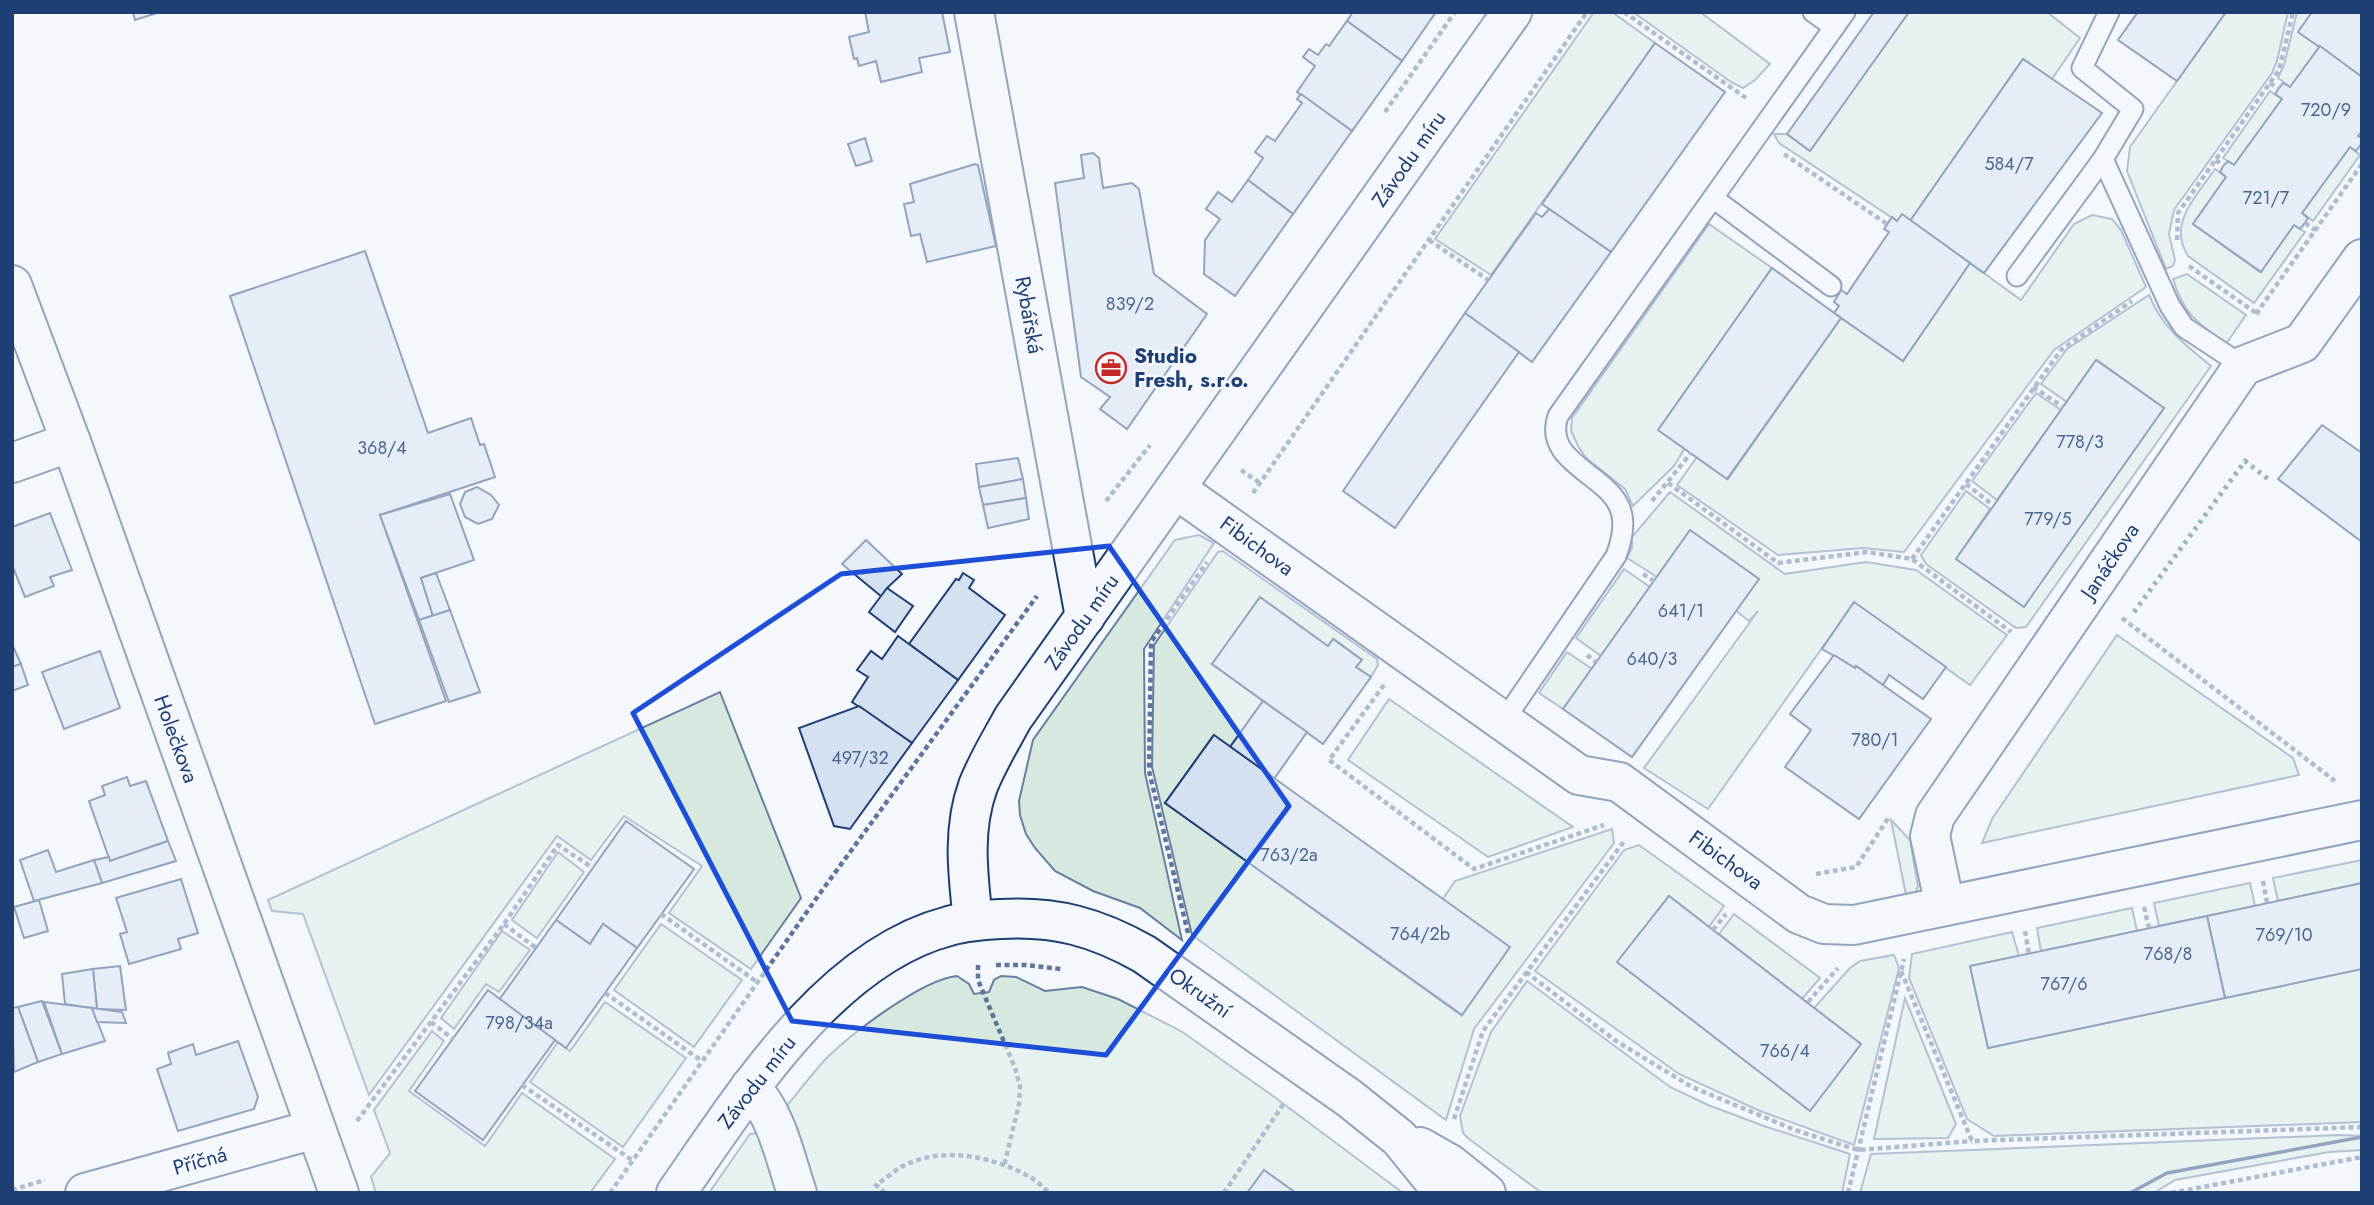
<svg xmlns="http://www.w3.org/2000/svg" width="2374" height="1205" font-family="Jost,sans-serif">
  <rect width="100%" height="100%" fill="#f4f7fb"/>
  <g fill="#d7e8df" stroke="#687fa3" stroke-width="2">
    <polygon points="1594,12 1612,12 1655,43 1491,275 1435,239"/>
    <polygon points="1633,12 1700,12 1770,64 1755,80 1743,88 1731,82"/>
    <polygon points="1909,12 2047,12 2080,38 2052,79 2023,59 1910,221 1897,221 1779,143 1774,134 1787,134 1809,150"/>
    <polygon points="2226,12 2288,12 2277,61 2272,73 2174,210 2169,234 2175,260 2173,266 2166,269 2127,171 2130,147"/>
    <polygon points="2297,12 2314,12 2320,46 2290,87 2278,78 2284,65"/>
    <polygon points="2270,91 2282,99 2234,165 2223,158"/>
    <polygon points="2350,147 2360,155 2313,221 2302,213"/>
    <path d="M2215,169l11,8 -33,47 67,48 34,-47 11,7 -51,71 -66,-47c-21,-33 9,-60 27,-87z"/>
    <polygon points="2092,215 2112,219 2121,230 2146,287 2054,350 1904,552 1863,548 1778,555 1677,485 1697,457 1728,479 1841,318 1903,361 1970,263 2021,300 2074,224"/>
    <polygon points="1709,224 1772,268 1659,429 1685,448 1674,466 1633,506 1625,489 1586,458 1578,446 1571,431 1572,418"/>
    <path d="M2187,274l59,41 -20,29c-29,-22 -42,-29 -53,-65z"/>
    <path d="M2149,295c13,32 36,50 62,71l-185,261 -10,1 -90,-64 -5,-9 45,-64 24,18 -34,50 68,47 140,-198 -67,-48 -30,42 -26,-18 26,-35z"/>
    <polygon points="2036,393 2061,410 1997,500 1972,481"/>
    <polygon points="1670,492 1785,574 1866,562 1916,570 2007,635 1970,685 1854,603 1708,809 1644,768 1758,611 1749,621 1735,610 1759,579 1690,531 1657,577 1627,558 1632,548 1632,537"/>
    <polygon points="1199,535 1214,543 1144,649 1145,773 1182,940 1140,908 1093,891 1055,871 1035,848 1026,834 1020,815 1019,801 1033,740 1175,540"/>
    <polygon points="1223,551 1377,659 1378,665 1371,677 1356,667 1361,659 1334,639 1328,646 1212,664 1263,701 1230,747 1213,736 1165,803 1461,1015 1443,899 1455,881 1612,829 1614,843 1474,1029 1446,1120 1192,935 1152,767 1154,645 1218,552"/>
    <polygon points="1624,569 1650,587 1601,656 1576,638"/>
    <polygon points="2117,635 2293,758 2299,775 1982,843 1992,819"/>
    <polygon points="1567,652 1592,669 1563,709 1539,693"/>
    <polygon points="720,692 801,898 751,969 669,913 702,866 624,816 591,860 557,836 369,1095 303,914 272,911 268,900"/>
    <polygon points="1389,699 1573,827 1488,857 1348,760"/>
    <polygon points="1891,820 1910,840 1918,887 1915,893 1907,900"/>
    <polygon points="1639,845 1724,906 1709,927 1669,896 1618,962 1810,1110 1861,1044 1814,1008 1850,968 1860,961 1894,955 1899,968 1854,1145 1760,1111 1679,1074 1535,971 1624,850"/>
    <polygon points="558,852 584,872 537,938 512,920"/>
    <polygon points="2362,860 2362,883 2278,901 2273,878"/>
    <polygon points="2250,883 2255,906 2159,926 2154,903"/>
    <polygon points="2132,908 2137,931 2041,951 2037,928"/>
    <polygon points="1734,914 1820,978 1802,999 1719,934"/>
    <polygon points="661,924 742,980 694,1047 614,990"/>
    <polygon points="502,931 530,950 499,992 486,984 454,1029 441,1018"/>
    <polygon points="2012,932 2019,956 1970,966 1988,1048 2362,969 2362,1122 1994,1136 1967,1119 1909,978 1912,954"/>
    <path d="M957,976l12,8 5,10 15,-2 5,-12 7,-4 15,1 29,14 37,-4 36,12 63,32 92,65 130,97h-595l-27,-80c14,-17 27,-34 41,-50 23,-26 101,-84 135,-87z"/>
    <polygon points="1527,981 1670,1087 1708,1105 1764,1126 1850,1154 1842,1193 1542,1193 1469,1139 1463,1133 1460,1116 1491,1032"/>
    <polygon points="1905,998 1956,1124 1948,1138 1874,1139"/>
    <polygon points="605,1002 686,1058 623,1147 530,1082 558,1042 570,1051"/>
    <polygon points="432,1031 444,1041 409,1091 485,1146 522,1093 615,1159 590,1193 376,1193 371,1177 390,1153 374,1110"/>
    <polygon points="761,1133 782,1193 709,1193 750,1134"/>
    <polygon points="2339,1135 2362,1136 2362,1150 2329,1152 2175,1180 2154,1193 1860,1193 1871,1154"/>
  </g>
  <g fill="#d5e0f0" stroke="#1d3f73" stroke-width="2">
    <polygon points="133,12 160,12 135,20"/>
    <polygon points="865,12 942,12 950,52 919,58 922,72 881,82 876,61 859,66 857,58 854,59 849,37 869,32"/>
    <polygon points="1353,12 1436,12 1402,61 1347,21"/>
    <polygon points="1874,12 1909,12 1810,151 1787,134"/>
    <polygon points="2138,12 2226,12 2177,81 2118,40"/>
    <polygon points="2312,12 2362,12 2362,77 2298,32"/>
    <polygon points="1347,21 1402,61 1352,131 1297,92 1315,66 1303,57 1309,49 1318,55 1326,44 1329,46"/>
    <polygon points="1655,43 1725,92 1611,252 1542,204"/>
    <polygon points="2320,46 2362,77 2362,131 2358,136 2362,138 2362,143 2356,151 2350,147 2302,213 2308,218 2305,223 2300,229 2294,225 2261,272 2193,224 2226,177 2220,172 2223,166 2228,161 2234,165 2282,99 2275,94 2283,83 2290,87"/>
    <polygon points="2023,59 2102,113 1984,273 1910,221"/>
    <polygon points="1301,94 1352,131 1293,214 1248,180 1263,158 1255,152 1267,136 1275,141 1302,103 1297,99"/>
    <polygon points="865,138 872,161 856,166 848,144"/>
    <polygon points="1093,153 1099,158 1103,188 1132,183 1139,189 1154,274 1207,314 1127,429 1100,409 1110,397 1081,377 1055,183 1084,178 1081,155"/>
    <polygon points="975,164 978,165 996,246 927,262 920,234 911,236 904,204 914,202 910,184"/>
    <polygon points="1248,180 1293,214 1235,296 1204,274 1205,240 1220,219 1206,209 1218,192 1232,202"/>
    <polygon points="1549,209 1611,252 1532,362 1465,313 1536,213 1542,217"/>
    <polygon points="1902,214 1970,263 1903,361 1834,313 1839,306 1834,302 1841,290 1847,294 1889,232 1884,229 1892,217 1897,221"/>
    <polygon points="365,251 428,433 471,418 480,445 484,444 495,477 380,515 446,701 375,724 230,296"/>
    <polygon points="1772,268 1841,318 1727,479 1658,430"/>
    <polygon points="1465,313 1519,352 1395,528 1343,491"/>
    <polygon points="2096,360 2164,408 2024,607 1956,559"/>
    <polygon points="2322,425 2362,453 2362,542 2278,479"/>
    <polygon points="1018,458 1023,479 979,487 976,464"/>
    <polygon points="1023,479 1026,498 983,505 979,487"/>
    <polygon points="477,487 491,495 499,505 492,519 478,524 465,517 460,504 465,492"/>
    <polygon points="450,494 474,560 421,578 433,616 419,620 380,515"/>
    <polygon points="1026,498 1029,519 988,528 983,505"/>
    <polygon points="50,513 72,570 50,577 54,586 25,597 12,565 12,527"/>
    <polygon points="1690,530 1759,579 1632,757 1563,709"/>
    <polygon points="866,540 902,574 887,588 882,597 842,564"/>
    <polygon points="436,573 450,610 433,616 421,578"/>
    <polygon points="963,573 974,580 969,588 1005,615 958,680 909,644 956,579 959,580"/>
    <polygon points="887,588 913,606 895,632 869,612"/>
    <polygon points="1260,597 1328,646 1333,639 1362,660 1356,667 1371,677 1323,744 1212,664"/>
    <polygon points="1854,602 1946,667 1923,699 1889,675 1883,685 1856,666 1855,668 1822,649"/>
    <polygon points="450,610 480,692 449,702 419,620"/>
    <polygon points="898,636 958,680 912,743 852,702 868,677 857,670 871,651 882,659"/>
    <polygon points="12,644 21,664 12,667"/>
    <polygon points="100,651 120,708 64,729 42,672"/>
    <polygon points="1834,655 1855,668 1856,666 1931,719 1859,819 1785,767 1811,730 1790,714"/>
    <polygon points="21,664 28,685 12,691 12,667"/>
    <polygon points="1263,701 1307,732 1274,779 1230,747"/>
    <polygon points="859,706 912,743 850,829 834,826 799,728"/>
    <polygon points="1214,735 1510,947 1462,1015 1165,803"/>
    <polygon points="127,777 130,786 146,781 168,841 110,861 89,801 105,795 102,786"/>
    <polygon points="626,821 694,869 637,948 603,924 590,944 556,920"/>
    <polygon points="168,841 176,861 102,883 94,860 109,857 110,861"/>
    <polygon points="48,850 56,872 94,860 102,883 34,901 20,860"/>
    <polygon points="181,879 198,933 178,939 181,949 129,964 120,934 127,932 116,898"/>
    <polygon points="2362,883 2362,969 2225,998 2207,916"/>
    <polygon points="1669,896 1861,1044 1810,1111 1617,962"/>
    <polygon points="39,900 48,931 24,938 14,907"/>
    <polygon points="2207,916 2225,998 1988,1048 1970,966"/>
    <polygon points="556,920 590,944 603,924 637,948 566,1048 499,1000"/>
    <polygon points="120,966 126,1010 97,1009 93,969"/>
    <polygon points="93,969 97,1009 65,1004 62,974"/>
    <polygon points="488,990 555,1040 483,1140 415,1091"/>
    <polygon points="42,1001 62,1054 38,1062 18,1007"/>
    <polygon points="44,1002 92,1008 105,1041 62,1054"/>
    <polygon points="18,1007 38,1062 14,1072 12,1008"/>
    <polygon points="92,1008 122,1012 126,1023 97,1022"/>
    <polygon points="238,1041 258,1097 254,1109 178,1131 157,1069 171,1064 168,1053 193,1044 196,1055"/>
    <polygon points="1264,1170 1296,1193 1247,1193"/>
  </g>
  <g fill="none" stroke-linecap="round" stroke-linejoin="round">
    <g stroke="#1d3f73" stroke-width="23">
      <g id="lane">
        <polyline points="1813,12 1834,27"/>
        <polyline points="2109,12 2082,68 2133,109 2103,159 2170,306 2184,327 2243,366"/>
        <polyline points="1713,198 1831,286"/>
        <polyline points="2017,276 2103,159"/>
        <path d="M1503,722l113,-166c6,-16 11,-36 2,-52 -16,-31 -75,-44 -60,-88l287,-404"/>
      </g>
    </g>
    <g stroke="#1d3f73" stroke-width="42">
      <g id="street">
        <polyline points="974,12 1085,617"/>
        <polyline points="12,285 71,442 339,1193"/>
        <polyline points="12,463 71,442"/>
        <polyline points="1176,489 1579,775 1619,782 1799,914 1824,924 1854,925 2362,820"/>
        <polyline points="1945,906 1930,836 1935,816 2243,366 2302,343 2362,259"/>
        <path d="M973,921c-5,-46 -11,-91 5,-135 9,-23 23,-46 35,-68l499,-706"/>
        <path d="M750,1087c27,27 35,71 47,106"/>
        <polyline points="85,1193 315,1129"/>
      </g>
    </g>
    <g stroke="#1d3f73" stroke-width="42">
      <g id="secondary">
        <polyline points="1420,1147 1450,1164 1486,1193"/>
        <path d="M676,1193c67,-96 153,-236 273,-267 17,-5 35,-6 52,-7 55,-3 95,8 143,35l205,144 50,40 45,55"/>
      </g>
    </g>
    <g stroke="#5e769c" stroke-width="4.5" stroke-dasharray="5 3.5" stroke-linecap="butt">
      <polyline points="1624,12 1746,98"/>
      <polyline points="2270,83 2279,89"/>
      <polyline points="1385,112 1455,12"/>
      <polyline points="2360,146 2362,147"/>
      <polyline points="1784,154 1887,224"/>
      <polyline points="2216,160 2223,166"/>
      <polyline points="2305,223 2315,230"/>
      <polyline points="1429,240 1488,280"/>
      <polyline points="2177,240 2178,213 2279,70 2293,12"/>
      <polyline points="2189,266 2259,315"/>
      <polyline points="2256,314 2362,164"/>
      <polyline points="2033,387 2063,407"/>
      <polyline points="1241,470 1260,483"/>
      <polyline points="1668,483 1778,563 1867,552 1912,559 2011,632"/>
      <polyline points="1966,484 1993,505"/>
      <polyline points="1253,493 1587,12"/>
      <polyline points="1106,501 1150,445"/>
      <polyline points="1652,501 1691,453"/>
      <polyline points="1912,559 2061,350 2132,301"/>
      <polyline points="1643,574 1654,581"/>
      <polyline points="2122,618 2335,781"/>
      <polyline points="1587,655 1596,662"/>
      <polyline points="1384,685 1329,760 1474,869 1604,825"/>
      <polyline points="1816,874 1856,867 1889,817"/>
      <polyline points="2263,881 2267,903"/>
      <polyline points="2144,907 2149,928"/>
      <polyline points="661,914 757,982"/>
      <polyline points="504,924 536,948"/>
      <polyline points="1713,930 1726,914"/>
      <polyline points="2025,931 2029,954"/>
      <polyline points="1188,933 1149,771 1151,642 1207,562"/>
      <polyline points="978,965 978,980 1015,1068 1020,1086 1019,1104 1004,1166"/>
      <polyline points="996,965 1025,965 1061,969"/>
      <polyline points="1901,971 1972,1141 2362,1127"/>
      <polyline points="1526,972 1616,1041 1692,1087 1795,1130 1858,1150 1972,1141"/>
      <polyline points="605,993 702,1061"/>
      <polyline points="1808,1002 1838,968"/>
      <polyline points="431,1022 453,1039"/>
      <polyline points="522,1085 632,1160"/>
      <polyline points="1454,1119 1483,1031 1625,840"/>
      <polyline points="357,1121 504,924 558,845 593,868"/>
      <polyline points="12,1190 45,1180"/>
      <polyline points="610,1193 818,896 1037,596"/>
      <path d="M885,1193l-9,-8c9,-6 18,-14 27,-19 38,-20 89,-10 125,10 8,4 15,11 21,17"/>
      <polyline points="1224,1193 1284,1103"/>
      <polyline points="1848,1193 1904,959"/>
      <polyline points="2171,1193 2362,1157"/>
    </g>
    <use href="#lane" stroke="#f4f7fb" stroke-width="19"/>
    <use href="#street" stroke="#f4f7fb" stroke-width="38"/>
    <use href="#secondary" stroke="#f4f7fb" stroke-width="38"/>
    <polyline stroke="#2c6c60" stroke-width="5" stroke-dasharray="3.5 5" stroke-linecap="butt" points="2134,612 2245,461 2268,479"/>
    <polyline stroke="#1d3f73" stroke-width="3.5" points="2130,1193 2167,1173 2362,1137"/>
  </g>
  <path d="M0 0H2374V1205H0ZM1109,546l180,260 -183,249 -314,-34 -159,-308 208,-139z" fill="#f4f7fb" fill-opacity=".55" fill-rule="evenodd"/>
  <path fill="none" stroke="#1d4ed8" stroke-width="5" stroke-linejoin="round" d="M1109,546l180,260 -183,249 -314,-34 -159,-308 208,-139z"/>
  <defs>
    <g id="office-ring" transform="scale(1.575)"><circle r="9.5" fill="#f4f7fb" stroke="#c62828" stroke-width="1.5"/><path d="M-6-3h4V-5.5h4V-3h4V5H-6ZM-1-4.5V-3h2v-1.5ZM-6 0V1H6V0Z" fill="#c62828"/></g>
  </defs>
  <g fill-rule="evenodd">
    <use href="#office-ring" x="1111" y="368"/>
  </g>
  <g text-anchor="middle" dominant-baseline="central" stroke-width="5" stroke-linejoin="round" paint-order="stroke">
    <g font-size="18" fill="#4b6792">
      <text x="2326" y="110">720/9</text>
      <text x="2009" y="164">584/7</text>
      <text x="2266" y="198">721/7</text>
      <text x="1130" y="304">839/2</text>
      <text x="2080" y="442">778/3</text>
      <text x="382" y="448">368/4</text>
      <text x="2048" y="519">779/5</text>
      <text x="1681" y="611">641/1</text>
      <text x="1652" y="659">640/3</text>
      <text x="1875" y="740">780/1</text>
      <text x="860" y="758">497/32</text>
      <text x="1289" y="855">763/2a</text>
      <text x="1420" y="934">764/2b</text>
      <text x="2284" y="935">769/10</text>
      <text x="2168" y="954">768/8</text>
      <text x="2064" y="984">767/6</text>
      <text x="519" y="1023">798/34a</text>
      <text x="1785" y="1051">766/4</text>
    </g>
    <g font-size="21" fill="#1d3f73" stroke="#f4f7fb">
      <text transform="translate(1409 159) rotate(-55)">Závodu míru</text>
      <text transform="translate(1029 315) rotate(80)">Rybářská</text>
      <text transform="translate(1257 546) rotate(36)">Fibichova</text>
      <text transform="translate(2110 561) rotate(-56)">Janáčkova</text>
      <text transform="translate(1082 622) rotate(-55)">Závodu míru</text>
      <text transform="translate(176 739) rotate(70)">Holečkova</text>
      <text transform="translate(1726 860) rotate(36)">Fibichova</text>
      <text transform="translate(1200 993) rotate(35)">Okružní</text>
      <text transform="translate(757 1082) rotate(-52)">Závodu míru</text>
      <text transform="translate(200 1161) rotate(-16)">Příčná</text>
    </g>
    <g font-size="21" font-weight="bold" fill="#1d3f73" stroke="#f4f7fb" text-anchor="start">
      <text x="1134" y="356">Studio<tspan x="1134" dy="24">Fresh, s.r.o.</tspan></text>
    </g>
  </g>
  <rect width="2374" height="1205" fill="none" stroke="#1d3f73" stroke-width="28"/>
</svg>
